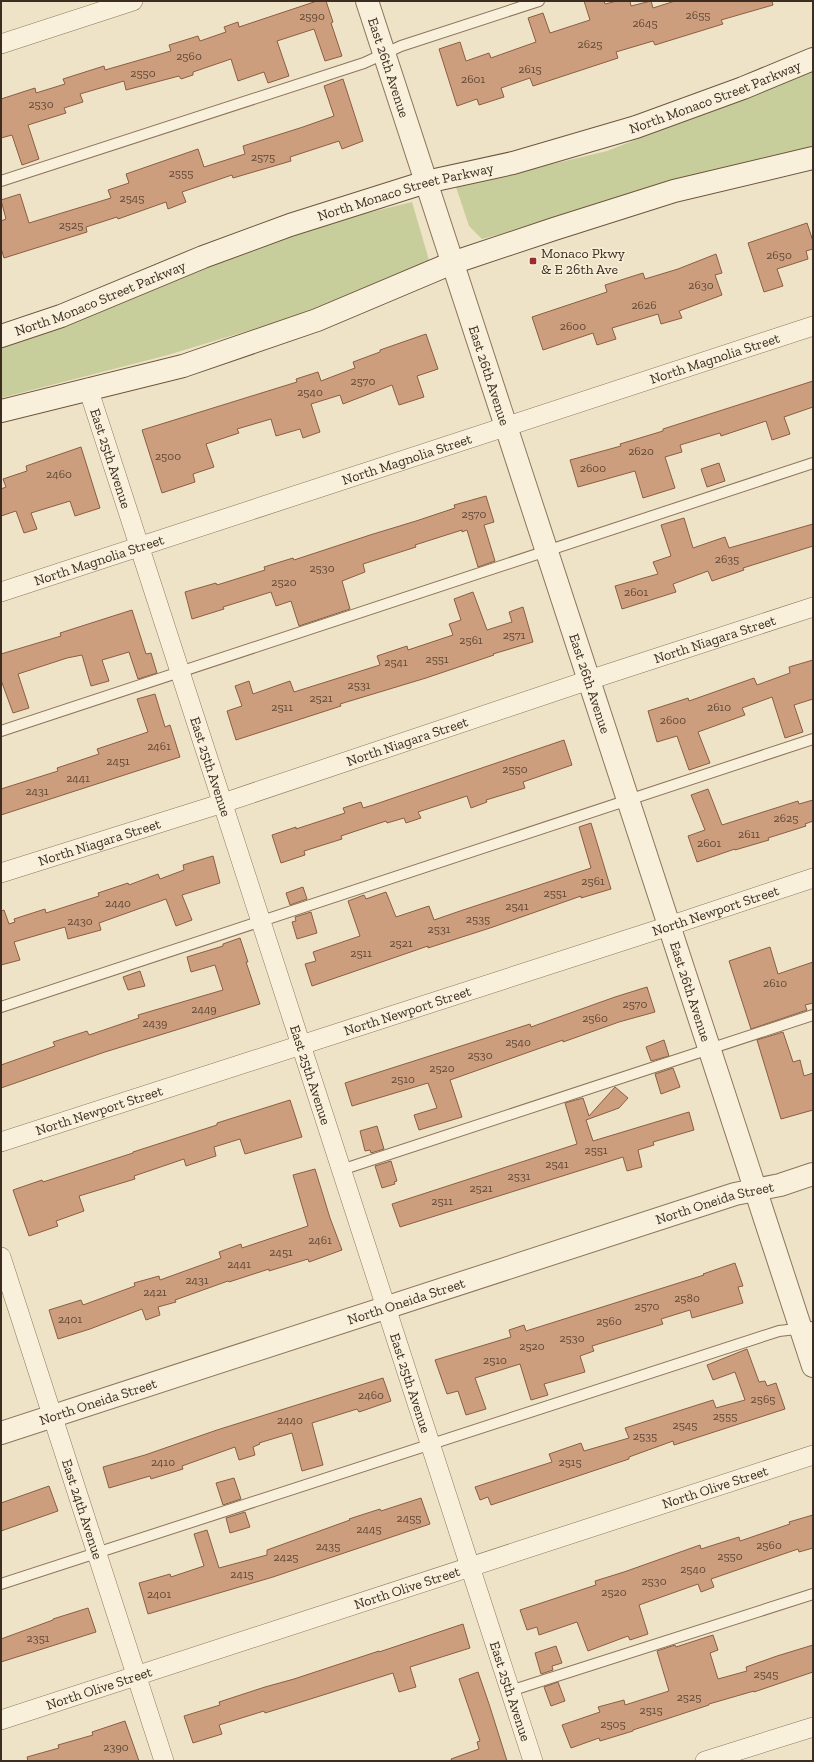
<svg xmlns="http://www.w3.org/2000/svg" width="814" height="1762" font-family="'Zilla Slab',serif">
  <rect width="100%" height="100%" fill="#efe3c7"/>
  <g fill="#c8ce9b">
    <path d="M813,70v76c-50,13 -101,24 -151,38 -60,17 -119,39 -180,55l-13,-13 -13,-39 151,-36z"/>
    <polygon points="412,202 429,260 299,315 168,355 1,398 1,346 214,262 334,221"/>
  </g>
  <g fill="#cd9e7d" stroke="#8b5e42">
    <polygon points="317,1 326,1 333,22 331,23 342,56 325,61 314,29 277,41 289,76 268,83 264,72 238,81 231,59 193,72 193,75 181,79 179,76 126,90 124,81 80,94 83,102 64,108 66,113 28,125 39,159 22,165 12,135 1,138 1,99 35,88 36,93 65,84 63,79 104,66 105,70 171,51 169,45 198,36 200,41 226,32 224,27 238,22 239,27"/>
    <polygon points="584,1 604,1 605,4 617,1 630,1 631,6 651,1 653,8 675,1 772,1 773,5 721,20 723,24 655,45 653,41 616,52 618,58 533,86 530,78 501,88 504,97 479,105 477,99 457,106 439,49 460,42 466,61 489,53 491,58 536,42 528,18 543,13 550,33 590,20"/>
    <polygon points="343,79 363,141 342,149 339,141 290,157 291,161 233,178 232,175 182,192 186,202 168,209 166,202 118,219 117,217 86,227 87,232 4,258 1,248 1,221 6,219 1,200 20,194 29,223 111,198 108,190 129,183 126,174 198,149 204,167 245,154 243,146 303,127 334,116 324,86"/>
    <polygon points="807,223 813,241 813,249 806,251 808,259 777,269 783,286 764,292 748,243"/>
    <polygon points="716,254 722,273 715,275 722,295 679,311 682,318 661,324 658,314 612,328 616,339 597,345 593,333 543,350 532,317 607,292 605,285 643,273 645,279 678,269"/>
    <polygon points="426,334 438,369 417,376 424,397 399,405 392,385 343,404 340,395 311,404 320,432 303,438 300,429 276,436 271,419 237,429 239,433 206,444 214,467 193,474 195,482 162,493 142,430 297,382 296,379 318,372 321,381 355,368 353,362 380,352 380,350"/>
    <polygon points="813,381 813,407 784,417 790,434 772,440 766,421 721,436 720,433 680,445 682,452 665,457 675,488 643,498 635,471 578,487 570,460 621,446 620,444 663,431 663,429"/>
    <polygon points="81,447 100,508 75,516 70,501 31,513 37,529 24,533 16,511 1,516 1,489 6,487 3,479 27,471 26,466"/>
    <polygon points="719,463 725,481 707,487 701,469"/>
    <polygon points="486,496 494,522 484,525 495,561 478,567 467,530 462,532 462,530 415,545 416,547 363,564 365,572 342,581 350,609 299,626 291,601 276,606 271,592 223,607 224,609 192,619 185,592 216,583 217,585 265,570 264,567 293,558 294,560 370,535 416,521 455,508 454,505"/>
    <polygon points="684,518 693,548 725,537 729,548 813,524 813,546 743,568 744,570 712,581 708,571 673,584 676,592 622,609 615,586 658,574 653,562 671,556 661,525"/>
    <polygon points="473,592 487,630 512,622 509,612 523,607 533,642 493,654 494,655 426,678 340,704 341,706 236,740 227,711 242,706 235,686 249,681 253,694 290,681 294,692 380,665 377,656 407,646 408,650 453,635 449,624 461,620 454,599"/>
    <polygon points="132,610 146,654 151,653 157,673 138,679 129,652 102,660 109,681 91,686 82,655 67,658 18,674 29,708 13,713 1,680 1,654 61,636 60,633"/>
    <polygon points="813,660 813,699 794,705 803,732 785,738 772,697 742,708 745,715 698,732 710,763 689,770 677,736 657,742 648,711 688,698 689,701 754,678 757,685 790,673 789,667"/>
    <polygon points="155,694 165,727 170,725 180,757 1,815 1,789 58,771 57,768 99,754 97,749 148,732 137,699"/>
    <polygon points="564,740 572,765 523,782 525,788 486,800 487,802 471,808 467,796 418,812 421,818 406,823 404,818 387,823 386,821 341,836 342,839 304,851 305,855 281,863 272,835 296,827 296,829 345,813 343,808 361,802 363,808 373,805"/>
    <polygon points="708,789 722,825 798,801 799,804 813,800 813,821 805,824 806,826 768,838 769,840 735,850 735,849 697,862 688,836 705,830 691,795"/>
    <polygon points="591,823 611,889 581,898 581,896 493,927 428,948 428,946 312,986 305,964 316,961 313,952 360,936 348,901 364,895 366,899 386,892 396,917 429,906 434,920 463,910 591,868 579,827"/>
    <polygon points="213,856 220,883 182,895 192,920 176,926 166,899 99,923 101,930 68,939 65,927 14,942 20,960 1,965 1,911 4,910 9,924 15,922 14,919 45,909 46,913 99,896 98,893 128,883 129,885 158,874 160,879 184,870 183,865"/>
    <polygon points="303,887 307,899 290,905 286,893"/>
    <polygon points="311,912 317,933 297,939 292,922 296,921 295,917"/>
    <polygon points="240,938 248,962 246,962 260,1004 105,1052 1,1088 1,1065 55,1046 53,1042 87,1031 89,1035 139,1018 138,1015 223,990 215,965 191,972 187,957 223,946 223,944"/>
    <polygon points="770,947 778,974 813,962 813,1003 805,1005 807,1010 751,1029 729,961"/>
    <polygon points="140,971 145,986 128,990 123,977"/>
    <polygon points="647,987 655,1012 619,1022 563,1042 563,1040 450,1080 462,1117 419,1130 414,1115 437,1108 428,1083 352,1106 345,1083 530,1024 531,1027 615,997"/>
    <polygon points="783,1032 793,1062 800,1060 804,1076 813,1073 813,1110 781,1119 757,1040"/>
    <polygon points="664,1040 669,1056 651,1061 646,1047"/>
    <polygon points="673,1068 680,1087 661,1094 655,1074"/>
    <polygon points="615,1087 628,1098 619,1108 586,1120 593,1141 689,1112 694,1130 653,1142 654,1145 638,1150 642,1167 627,1171 623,1157 400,1227 392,1204 577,1144 565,1103 583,1098 589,1116"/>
    <polygon points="290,1100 302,1137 245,1154 240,1139 214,1147 216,1156 186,1166 184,1159 134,1176 135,1179 79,1196 84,1211 56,1221 58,1226 29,1236 13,1190 42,1180 43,1182 133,1153 133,1152 217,1125 217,1123"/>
    <polygon points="377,1126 384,1149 371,1153 370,1150 365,1151 360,1131"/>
    <polygon points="391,1161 397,1181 394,1182 395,1184 382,1188 375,1166"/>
    <polygon points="315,1169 330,1218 342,1250 309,1262 308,1259 269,1271 269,1269 229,1282 228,1281 175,1300 176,1302 158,1307 160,1315 146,1320 142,1309 90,1329 58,1339 49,1310 81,1300 83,1305 135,1286 134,1283 159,1276 160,1280 221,1258 219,1252 241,1244 242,1248 308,1226 293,1175"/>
    <polygon points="735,1263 743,1286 738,1287 743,1303 692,1318 690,1310 661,1319 663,1324 592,1346 594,1351 580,1356 585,1372 544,1384 548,1395 531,1400 520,1364 475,1378 486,1409 466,1415 458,1391 447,1394 435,1360 511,1337 509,1330 524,1325 526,1331 704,1275 703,1274"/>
    <polygon points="747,1349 759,1382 765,1381 767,1386 776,1383 785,1409 674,1445 673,1441 629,1457 629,1459 491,1505 488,1497 480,1500 475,1487 552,1462 549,1454 581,1443 584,1451 629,1438 625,1428 713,1400 716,1408 745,1400 735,1372 713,1380 707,1365"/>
    <polygon points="383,1378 391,1401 359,1412 357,1409 312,1423 323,1465 302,1471 292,1433 259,1443 260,1444 253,1447 255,1455 239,1460 235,1447 182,1466 183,1469 151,1479 150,1476 109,1488 103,1467 145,1455 217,1430"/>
    <polygon points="234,1478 241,1499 223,1505 216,1483"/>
    <polygon points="49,1486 58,1511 1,1531 1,1503"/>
    <polygon points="421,1498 430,1524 273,1577 148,1614 139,1583 170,1574 171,1577 204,1566 194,1534 207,1530 219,1568 267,1555 267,1550 350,1520 349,1519 380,1509 381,1511"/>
    <polygon points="245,1512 250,1527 230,1533 226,1518"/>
    <polygon points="813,1515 813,1548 799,1552 798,1549 711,1579 714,1587 701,1592 698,1584 639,1605 648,1634 630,1640 628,1636 588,1651 577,1622 539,1635 537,1627 527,1630 520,1610 596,1585 595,1581 624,1572 700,1545 701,1549 739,1537 740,1541 790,1524 789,1522"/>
    <polygon points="88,1608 96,1632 1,1662 1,1639 53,1620 53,1619"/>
    <polygon points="463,1624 470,1648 410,1667 416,1687 399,1692 393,1673 304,1701 265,1713 264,1711 219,1725 222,1734 193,1743 184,1716 220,1705 219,1702 265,1687 294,1679 379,1651 379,1652"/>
    <polygon points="713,1635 718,1650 710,1653 718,1679 747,1671 746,1667 777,1656 813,1645 813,1672 754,1692 754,1691 709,1704 709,1705 633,1730 633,1731 600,1741 599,1738 571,1748 562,1725 600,1712 598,1707 624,1700 625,1705 669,1691 657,1651 675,1645 676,1647"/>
    <polygon points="556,1646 562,1663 552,1666 553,1670 541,1674 535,1653"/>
    <polygon points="478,1672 489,1704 507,1761 452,1761 451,1759 479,1749 477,1742 480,1741 459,1679"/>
    <polygon points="558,1682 565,1701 551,1706 544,1687"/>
    <polygon points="125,1721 139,1761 28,1761 27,1757 59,1748 58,1745 93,1735 92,1732"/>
  </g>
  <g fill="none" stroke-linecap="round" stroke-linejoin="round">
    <g stroke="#8b755c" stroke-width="12">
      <g id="service">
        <polyline points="1,181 364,63 401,46 539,1"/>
        <polyline points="1,731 813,463"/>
        <polyline points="1,1007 813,739"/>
        <polyline points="341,1170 813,1015"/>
        <polyline points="1,1584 779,1331 813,1327"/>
        <polyline points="510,1691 813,1594"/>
      </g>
    </g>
    <g stroke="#8b755c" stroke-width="20">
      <g id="minor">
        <polyline points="1,44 133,1"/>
        <path id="s1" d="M88,388l445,1373"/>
        <path id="s2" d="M1,592l812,-266"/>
        <path id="s3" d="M1,873l222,-70 366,-123 224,-73"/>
        <path id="s4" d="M1,1142l668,-216 144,-48"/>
        <path id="s5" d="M1,1257l163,504"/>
        <path id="s6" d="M1,1720l812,-265"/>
        <polyline points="705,1761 813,1727"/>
      </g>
    </g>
    <g stroke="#8b755c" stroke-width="24">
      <g id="tertiary">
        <path id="s7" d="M367,1l446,1365"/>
        <path id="s8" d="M1,1433l734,-239 45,-9 33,-11"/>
      </g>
    </g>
    <g stroke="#6d563f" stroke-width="24">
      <g id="secondary">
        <path id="s9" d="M1,336l60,-20 142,-59 87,-32 136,-43 87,-19 123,-36 107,-39 70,-29"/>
        <polyline points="1,411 183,366 317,320 452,263 554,229 674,191 813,158"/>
      </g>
    </g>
    <use href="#service" stroke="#f9f0db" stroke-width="10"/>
    <use href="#minor" stroke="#f9f0db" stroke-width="19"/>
    <use href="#tertiary" stroke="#f9f0db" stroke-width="22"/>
    <use href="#secondary" stroke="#f9f0db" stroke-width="22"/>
  </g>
  <rect fill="#9b2c2d" stroke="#f6edd7" stroke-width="1.5" x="529" y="257" width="8" height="8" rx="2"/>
  <g text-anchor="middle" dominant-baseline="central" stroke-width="3.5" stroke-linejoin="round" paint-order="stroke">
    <g font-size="12" fill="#604937">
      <text x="698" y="15">2655</text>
      <text x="312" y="16">2590</text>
      <text x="645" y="23">2645</text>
      <text x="590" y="44">2625</text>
      <text x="189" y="56">2560</text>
      <text x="530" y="69">2615</text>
      <text x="143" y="73">2550</text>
      <text x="473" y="79">2601</text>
      <text x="41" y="104">2530</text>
      <text x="263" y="157">2575</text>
      <text x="181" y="173">2555</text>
      <text x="132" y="198">2545</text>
      <text x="71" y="225">2525</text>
      <text x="779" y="255">2650</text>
      <text x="701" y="285">2630</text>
      <text x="644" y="305">2626</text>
      <text x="573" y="326">2600</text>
      <text x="363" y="381">2570</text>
      <text x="310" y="392">2540</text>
      <text x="641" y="451">2620</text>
      <text x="168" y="456">2500</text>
      <text x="593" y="468">2600</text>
      <text x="59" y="474">2460</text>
      <text x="474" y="514">2570</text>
      <text x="727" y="559">2635</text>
      <text x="322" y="568">2530</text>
      <text x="284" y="582">2520</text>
      <text x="636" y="592">2601</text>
      <text x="514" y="635">2571</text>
      <text x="471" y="640">2561</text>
      <text x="437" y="659">2551</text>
      <text x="396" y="662">2541</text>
      <text x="359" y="685">2531</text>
      <text x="321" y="698">2521</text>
      <text x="282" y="707">2511</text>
      <text x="719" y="707">2610</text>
      <text x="673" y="720">2600</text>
      <text x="159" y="746">2461</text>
      <text x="118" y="761">2451</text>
      <text x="515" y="769">2550</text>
      <text x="78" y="778">2441</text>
      <text x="37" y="791">2431</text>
      <text x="786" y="818">2625</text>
      <text x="749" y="834">2611</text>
      <text x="709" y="843">2601</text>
      <text x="593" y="881">2561</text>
      <text x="555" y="893">2551</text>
      <text x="118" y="903">2440</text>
      <text x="517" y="906">2541</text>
      <text x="478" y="919">2535</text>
      <text x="80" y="921">2430</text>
      <text x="439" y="929">2531</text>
      <text x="401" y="943">2521</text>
      <text x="361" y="953">2511</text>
      <text x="775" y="983">2610</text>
      <text x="635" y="1004">2570</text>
      <text x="204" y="1009">2449</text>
      <text x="595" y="1018">2560</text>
      <text x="155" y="1023">2439</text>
      <text x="518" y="1042">2540</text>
      <text x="480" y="1055">2530</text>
      <text x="442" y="1068">2520</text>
      <text x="403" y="1079">2510</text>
      <text x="596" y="1150">2551</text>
      <text x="557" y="1164">2541</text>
      <text x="519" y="1176">2531</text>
      <text x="481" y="1188">2521</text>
      <text x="442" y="1201">2511</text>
      <text x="320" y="1240">2461</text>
      <text x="281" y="1252">2451</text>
      <text x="239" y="1264">2441</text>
      <text x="197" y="1280">2431</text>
      <text x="155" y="1292">2421</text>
      <text x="687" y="1298">2580</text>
      <text x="647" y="1306">2570</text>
      <text x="70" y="1319">2401</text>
      <text x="609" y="1321">2560</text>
      <text x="572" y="1338">2530</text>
      <text x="532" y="1346">2520</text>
      <text x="495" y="1360">2510</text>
      <text x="371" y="1395">2460</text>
      <text x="763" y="1399">2565</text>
      <text x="725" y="1416">2555</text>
      <text x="290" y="1420">2440</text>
      <text x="685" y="1425">2545</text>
      <text x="645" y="1436">2535</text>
      <text x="163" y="1462">2410</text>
      <text x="570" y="1462">2515</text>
      <text x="409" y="1518">2455</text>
      <text x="369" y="1529">2445</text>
      <text x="769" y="1545">2560</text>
      <text x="328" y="1546">2435</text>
      <text x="730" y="1556">2550</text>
      <text x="286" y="1557">2425</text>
      <text x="693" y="1569">2540</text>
      <text x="242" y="1574">2415</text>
      <text x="654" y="1581">2530</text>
      <text x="614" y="1592">2520</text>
      <text x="159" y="1594">2401</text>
      <text x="38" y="1638">2351</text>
      <text x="766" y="1674">2545</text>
      <text x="689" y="1697">2525</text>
      <text x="651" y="1710">2515</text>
      <text x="613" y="1724">2505</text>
      <text x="116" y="1747">2390</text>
    </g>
    <g font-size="14" fill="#3c2d20" stroke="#f6edd7">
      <text stroke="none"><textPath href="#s7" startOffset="70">East 26th Avenue</textPath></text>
      <text stroke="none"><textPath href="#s9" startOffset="754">North Monaco Street Parkway</textPath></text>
      <text stroke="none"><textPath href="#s9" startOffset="430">North Monaco Street Parkway</textPath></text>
      <text stroke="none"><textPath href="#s9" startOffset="106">North Monaco Street Parkway</textPath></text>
      <text stroke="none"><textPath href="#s2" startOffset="751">North Magnolia Street</textPath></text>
      <text stroke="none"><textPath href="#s7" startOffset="394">East 26th Avenue</textPath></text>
      <text stroke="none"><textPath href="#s1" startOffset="74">East 25th Avenue</textPath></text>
      <text stroke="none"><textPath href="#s2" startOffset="427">North Magnolia Street</textPath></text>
      <text stroke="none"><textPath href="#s2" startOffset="103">North Magnolia Street</textPath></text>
      <text stroke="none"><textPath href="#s3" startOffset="751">North Niagara Street</textPath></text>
      <text stroke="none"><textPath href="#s7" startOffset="718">East 26th Avenue</textPath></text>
      <text stroke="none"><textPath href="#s3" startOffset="427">North Niagara Street</textPath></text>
      <text stroke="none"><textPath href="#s1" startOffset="398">East 25th Avenue</textPath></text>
      <text stroke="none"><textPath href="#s3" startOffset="103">North Niagara Street</textPath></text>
      <text stroke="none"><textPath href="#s4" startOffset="751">North Newport Street</textPath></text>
      <text stroke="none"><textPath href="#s7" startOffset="1042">East 26th Avenue</textPath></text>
      <text stroke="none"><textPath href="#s4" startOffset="427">North Newport Street</textPath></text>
      <text stroke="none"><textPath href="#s1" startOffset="722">East 25th Avenue</textPath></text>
      <text stroke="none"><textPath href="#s4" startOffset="103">North Newport Street</textPath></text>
      <text stroke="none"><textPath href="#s8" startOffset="750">North Oneida Street</textPath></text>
      <text stroke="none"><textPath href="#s8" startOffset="426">North Oneida Street</textPath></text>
      <text stroke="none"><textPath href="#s1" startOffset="1046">East 25th Avenue</textPath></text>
      <text stroke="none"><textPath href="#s8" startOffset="102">North Oneida Street</textPath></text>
      <text stroke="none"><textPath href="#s6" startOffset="751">North Olive Street</textPath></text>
      <text stroke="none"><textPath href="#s5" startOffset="265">East 24th Avenue</textPath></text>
      <text stroke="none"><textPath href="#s6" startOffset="427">North Olive Street</textPath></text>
      <text stroke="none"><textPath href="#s6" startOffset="103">North Olive Street</textPath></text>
      <text stroke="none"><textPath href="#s1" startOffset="1370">East 25th Avenue</textPath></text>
    </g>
    <g font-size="14" fill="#3c2d20" stroke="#f6edd7" text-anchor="start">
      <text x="541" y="253">Monaco Pkwy<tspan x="541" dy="16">&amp; E 26th Ave</tspan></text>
    </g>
  </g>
  <rect width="814" height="1762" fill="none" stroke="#3c2d20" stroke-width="4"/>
</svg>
